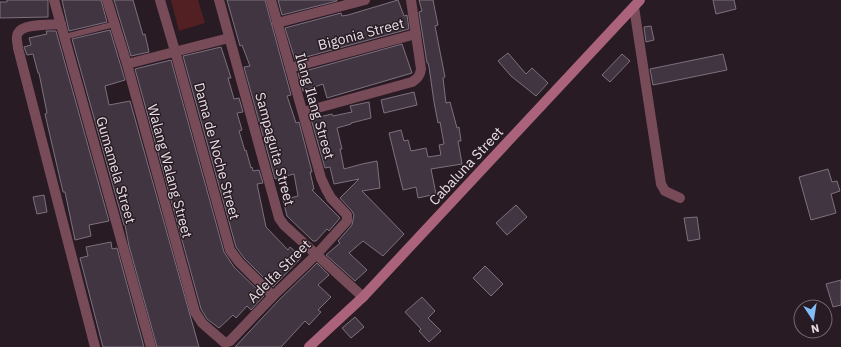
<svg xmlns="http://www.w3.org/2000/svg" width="841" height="347" font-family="'IBM Plex Sans',sans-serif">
  <rect width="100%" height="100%" fill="#281b23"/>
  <polygon fill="#521f22" points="171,0 198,0 205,23 179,31"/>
  <g fill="#403541" stroke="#7e717f">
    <polygon points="7,0 48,0 48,17 0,18 0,2 7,2"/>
    <polygon points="62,0 101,0 107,22 69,31"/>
    <polygon points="114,0 133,0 143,35 145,34 149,52 131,56"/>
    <polygon points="227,0 265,0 291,95 287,96 296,123 299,122 312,172 310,172 314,189 312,190 340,218 329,231 327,229 316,241 313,241 287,216 283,200 298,196 294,174 275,179 244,67 250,66 242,45 240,46"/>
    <polygon points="278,0 337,0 337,1 282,15"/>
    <polygon points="398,0 404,16 407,15 409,29 295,60 285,28 341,13 342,16 348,15"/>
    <polygon points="419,0 433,0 438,25 435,26 445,77 443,78 446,103 450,102 457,128 459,127 461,141 458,141 462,164 431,169 436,194 418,198 416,187 403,190 389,133 401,130 404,141 408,140 411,151 426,148 428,157 441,155 439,145 444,144 440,122 438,123 434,102 429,67 428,63 427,63 419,12 422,11"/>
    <polygon points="713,0 734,0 736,9 716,14"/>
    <polygon points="651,26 654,40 646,42 644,27"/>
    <polygon points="110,30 125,80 105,86 109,105 130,101 199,347 157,347 129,246 125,225 124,225 122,218 72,39"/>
    <polygon points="46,31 56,31 109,221 89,225 91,236 75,240 65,192 63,192 45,114 47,113 39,73 38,73 33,54 27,55 24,47 31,45 29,38 47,34"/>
    <polygon points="402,44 412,73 327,98 323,84 303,91 298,73"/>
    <polygon points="221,47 231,78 228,78 234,99 239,98 243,112 237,113 242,130 239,131 245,151 246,150 251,168 252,167 253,171 259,170 263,183 257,184 266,227 288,250 290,247 302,257 273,287 244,258 236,247 183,56"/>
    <polygon points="508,53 526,74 532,68 548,83 536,96 511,76 498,61"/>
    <polygon points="622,54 630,61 610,82 602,75"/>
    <polygon points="723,54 727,70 653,85 650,69"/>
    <polygon points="171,60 224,252 234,267 264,296 251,310 247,306 236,318 233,315 219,328 207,319 201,309 135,69"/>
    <polygon points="414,92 417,105 384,113 381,100"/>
    <polygon points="369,102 371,118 351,123 351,124 337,128 342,149 340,149 344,169 362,164 377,161 380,188 362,191 404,234 383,256 363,241 349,253 367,270 355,281 326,255 340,243 338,241 352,225 354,215 352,211 340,198 359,179 334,184 330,167 325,168 311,119 332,114 333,116 352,112 350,106"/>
    <polygon points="828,169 832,182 837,181 840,191 831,194 836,213 811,220 799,177"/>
    <polygon points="44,195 47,212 37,214 33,197"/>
    <polygon points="516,205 527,217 507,235 496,223"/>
    <polygon points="697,217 700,239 688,241 684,218"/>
    <polygon points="111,242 112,249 117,248 144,347 103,347 80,258 88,256 86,247"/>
    <polygon points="317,263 329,275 318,285 331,297 318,310 321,312 309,325 305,321 281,347 235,347 278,301"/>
    <polygon points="485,266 503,284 491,296 473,278"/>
    <polygon points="841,280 841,305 833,307 826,284"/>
    <polygon points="422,297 435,311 428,318 441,331 429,342 419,331 421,329 405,312"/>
    <polygon points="355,317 364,327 351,338 342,328"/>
  </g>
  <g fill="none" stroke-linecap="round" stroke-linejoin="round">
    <polyline stroke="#784b59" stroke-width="5.5" points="64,37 115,24"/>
    <g stroke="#784b59" stroke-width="10">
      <polyline points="54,0 151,347"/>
      <polyline points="107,0 127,64 195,312 202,323 225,343 230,341 273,296 316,255 347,221 347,215 331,198 326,189 321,178 271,0"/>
      <polyline points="160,0 175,51 230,250 239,262 273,296"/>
      <polyline points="219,0 279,218 284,225 363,297"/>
      <polyline points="634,7 661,184 665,191 680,198"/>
      <polyline points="277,23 365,0"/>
      <path d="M61,24c-10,1 -38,-1 -43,9 -3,4 0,11 0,15l77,299"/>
      <polyline points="127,64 229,38"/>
      <polyline points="290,68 416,34"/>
      <path d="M303,112l109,-30c6,-4 8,-6 9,-13l-10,-69"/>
    </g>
    <polyline stroke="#aa637a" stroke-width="10" points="309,347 363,297 640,0"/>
  </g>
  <g text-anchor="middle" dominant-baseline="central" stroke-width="3" stroke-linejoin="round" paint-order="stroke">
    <g font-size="14" fill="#e9dfe5" stroke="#281b23">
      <text transform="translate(361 34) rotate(-15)">Bigonia Street</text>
      <text transform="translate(315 106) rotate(74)">Ilang Ilang Street</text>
      <text transform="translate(275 149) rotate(75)">Sampaguita Street</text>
      <text transform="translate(217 151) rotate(75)">Dama de Noche Street</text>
      <text transform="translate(466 166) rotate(-47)">Cabaluna Street</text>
      <text transform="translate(116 170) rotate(74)">Gumamela Street</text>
      <text transform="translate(170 171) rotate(75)">Walang Walang Street</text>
      <text transform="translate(279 271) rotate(-45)">Adelfa Street</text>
    </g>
  </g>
  <g transform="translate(813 319) rotate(168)"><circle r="19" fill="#281b23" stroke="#756971"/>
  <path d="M0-3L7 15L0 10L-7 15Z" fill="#81bdfa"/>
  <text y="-6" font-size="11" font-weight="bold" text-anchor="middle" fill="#e9dfe5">N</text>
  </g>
</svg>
